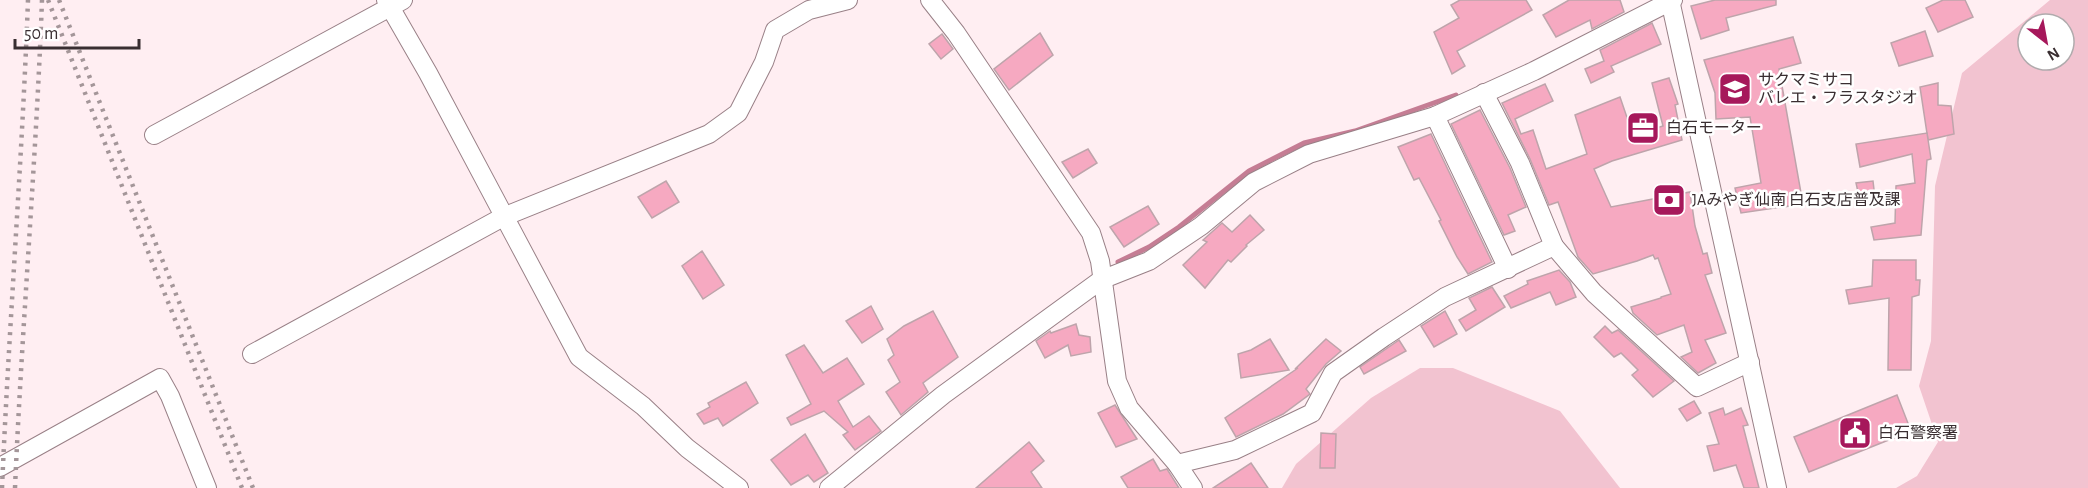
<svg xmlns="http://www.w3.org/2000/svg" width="2088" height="488" font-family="'Alegreya Sans','Noto Sans JP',sans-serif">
  <rect width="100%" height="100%" fill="#ffeef2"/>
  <g fill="#f2c3d0" fill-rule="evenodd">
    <path d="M2050,0h38v488h-192l21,-12 21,-34 -19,-56 12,-45 4,-155 27,-113zM2028,24h36v36h-36z"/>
    <polygon points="1420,368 1453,368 1560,411 1620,488 1282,488 1296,464 1371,398"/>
  </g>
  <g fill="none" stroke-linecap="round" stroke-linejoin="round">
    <polyline stroke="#c57d94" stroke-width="5" points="1118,262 1149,247 1179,227 1249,171 1304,143 1355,131 1456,95"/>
  </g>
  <g fill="#f6a9c1" stroke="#bea4ab" stroke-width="1.5">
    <polygon points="1460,0 1526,0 1532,10 1457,51 1465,66 1452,74 1434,32 1459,18 1451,5"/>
    <polygon points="1569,0 1620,0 1624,12 1592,29 1590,20 1556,37 1543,15"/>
    <polygon points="1715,0 1776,0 1776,5 1726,18 1729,30 1701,39 1691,6"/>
    <polygon points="1943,0 1965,0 1973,17 1938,32 1926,8"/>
    <polygon points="1652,23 1661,44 1611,66 1614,72 1591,83 1585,69 1604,61 1600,50"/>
    <polygon points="1925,31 1933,56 1899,66 1891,43"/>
    <polygon points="1040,33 1053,55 1009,90 994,69"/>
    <polygon points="942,34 953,49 941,59 929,44"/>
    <polygon points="1793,37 1801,63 1779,69 1803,204 1741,213 1735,188 1761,183 1750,117 1716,119 1715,93 1704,60"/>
    <polygon points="1669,78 1678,104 1675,105 1682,140 1612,161 1594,169 1611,207 1690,192 1695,226 1703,254 1707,253 1712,273 1705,275 1726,333 1705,340 1716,363 1698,373 1681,357 1692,352 1684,325 1657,335 1633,313 1631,307 1661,298 1661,297 1671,294 1658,258 1655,259 1653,255 1637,261 1593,274 1578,257 1558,202 1549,205 1530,159 1502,103 1545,84 1553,101 1515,119 1521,134 1533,130 1546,169 1587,154 1575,115 1620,97 1633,135 1663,126 1652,83"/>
    <polygon points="1938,83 1938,105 1951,106 1954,134 1928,140 1920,87"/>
    <polygon points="1480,110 1510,168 1526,207 1508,215 1515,231 1504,235 1451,124"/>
    <polygon points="1927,133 1931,159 1927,160 1921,235 1874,240 1871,227 1895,223 1896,186 1915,183 1912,154 1860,167 1856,144"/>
    <polygon points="1431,134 1492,262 1468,274 1457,257 1439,221 1441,220 1419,178 1414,180 1398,147"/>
    <polygon points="1088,149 1097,163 1073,178 1062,162"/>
    <polygon points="666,181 679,202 652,218 638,197"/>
    <polygon points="1873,181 1875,198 1860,201 1856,183"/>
    <polygon points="1148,206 1159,224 1124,247 1110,227"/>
    <polygon points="1250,215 1264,230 1246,245 1247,246 1231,262 1228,260 1205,288 1183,265 1207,242 1203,240 1222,223 1232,232"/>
    <polygon points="702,251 724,285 703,299 682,266"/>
    <polygon points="1873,260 1916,260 1916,280 1920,280 1919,295 1912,297 1911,370 1888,370 1889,298 1849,304 1846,290 1872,286"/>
    <polygon points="1559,270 1570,282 1576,297 1556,305 1550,292 1511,308 1504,296 1528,284 1527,281"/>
    <polygon points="1492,287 1505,307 1466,331 1459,320 1476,310 1469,298"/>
    <polygon points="871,306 883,329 862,343 846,321"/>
    <polygon points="933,311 958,357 923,383 928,392 901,415 886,392 900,382 888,360 894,355 887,339 904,326"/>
    <polygon points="1445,311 1457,334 1434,347 1421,326"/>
    <polygon points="1076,324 1079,335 1090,337 1091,352 1071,356 1068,345 1045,358 1036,341 1050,331 1051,333"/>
    <polygon points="1605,326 1612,333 1618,330 1674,381 1653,397 1632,375 1638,370 1621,353 1614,357 1594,337"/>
    <polygon points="1270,339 1289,370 1241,378 1238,354 1251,350"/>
    <polygon points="1326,339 1341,351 1326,364 1306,389 1310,394 1283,414 1236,437 1225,418 1298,368 1295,369"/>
    <polygon points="1399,340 1406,351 1364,374 1360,367"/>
    <polygon points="804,345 823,373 847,358 864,384 838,401 853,427 869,416 881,431 855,450 843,435 848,432 824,411 791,425 787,418 811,404 786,355"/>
    <polygon points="746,382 758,403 723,426 718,418 704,424 697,414 710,407 708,403"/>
    <polygon points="1897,395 1911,431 1809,472 1794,437"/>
    <polygon points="1694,401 1701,413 1687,421 1679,409"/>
    <polygon points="1115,405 1137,439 1116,447 1098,413"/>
    <polygon points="1723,408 1725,415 1741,408 1748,425 1743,426 1759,488 1744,488 1736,465 1714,471 1707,446 1719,444 1709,413"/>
    <polygon points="1321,433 1336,434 1335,468 1320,468"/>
    <polygon points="805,434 828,473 814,482 808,475 791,485 771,460"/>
    <polygon points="1029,442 1044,461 1031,472 1042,488 976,488"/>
    <polygon points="1153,459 1160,471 1167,469 1179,488 1128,488 1121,477"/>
    <polygon points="1251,463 1268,488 1213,488"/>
  </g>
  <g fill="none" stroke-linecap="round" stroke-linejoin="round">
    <g stroke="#998087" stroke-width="20">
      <g id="minor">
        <polyline points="386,0 428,73 579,357 643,406 687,448 739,488"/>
        <polyline points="930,0 956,33 1091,233 1100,261 1117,381 1129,408 1177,464 1193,488"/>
        <polyline points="1670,0 1777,488"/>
        <polyline points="1435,116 1508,269"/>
        <polyline points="154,135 403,0"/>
        <polyline points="1554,246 1594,293 1697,387 1750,362"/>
        <polyline points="252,354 503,217 709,134 738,113 764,62 775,30 809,10 848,0"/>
        <polyline points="1177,464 1235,450 1312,413 1333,373 1384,337 1445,297 1554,246 1520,163 1484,93"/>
        <polyline points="0,467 160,378 170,396 207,488"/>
        <polyline points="829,488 943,395 1101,280 1149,261 1201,226 1254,182 1309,154 1435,116 1534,71 1673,0"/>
      </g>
    </g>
    <use href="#minor" stroke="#fff" stroke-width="18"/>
    <g stroke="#a49699" stroke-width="4.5" stroke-dasharray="3 6" stroke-linecap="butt">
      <polyline points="48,0 242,488"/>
      <polyline points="59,0 253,488"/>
      <path d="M2,488c7,-163 20,-325 26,-488"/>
      <path d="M15,488c7,-163 21,-325 27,-488"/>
    </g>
  </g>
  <defs>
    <g id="school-square" transform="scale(1.725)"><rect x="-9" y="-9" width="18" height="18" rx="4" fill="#a6185b" stroke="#fff"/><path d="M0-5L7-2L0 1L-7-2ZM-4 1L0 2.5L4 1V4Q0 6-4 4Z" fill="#fff"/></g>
    <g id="office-square" transform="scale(1.725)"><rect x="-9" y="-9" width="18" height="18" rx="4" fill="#a6185b" stroke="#fff"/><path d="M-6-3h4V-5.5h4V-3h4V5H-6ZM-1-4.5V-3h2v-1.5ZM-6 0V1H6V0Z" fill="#fff"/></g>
    <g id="bank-square" transform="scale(1.725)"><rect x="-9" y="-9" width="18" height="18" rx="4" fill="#a6185b" stroke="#fff"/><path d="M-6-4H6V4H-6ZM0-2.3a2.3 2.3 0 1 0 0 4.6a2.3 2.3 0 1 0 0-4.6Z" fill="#fff"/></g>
    <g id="civic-square" transform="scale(1.725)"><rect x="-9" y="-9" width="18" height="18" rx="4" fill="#a6185b" stroke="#fff"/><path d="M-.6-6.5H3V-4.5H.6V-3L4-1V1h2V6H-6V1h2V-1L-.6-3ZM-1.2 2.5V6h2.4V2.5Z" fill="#fff"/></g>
  </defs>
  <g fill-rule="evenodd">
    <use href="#school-square" x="1735" y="89"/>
    <use href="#office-square" x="1643" y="128"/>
    <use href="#bank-square" x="1669" y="200"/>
    <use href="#civic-square" x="1855" y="433"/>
  </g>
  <g text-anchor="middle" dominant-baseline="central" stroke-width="5" stroke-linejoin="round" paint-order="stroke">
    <g font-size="16" fill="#392e31" stroke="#fff" text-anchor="start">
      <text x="1758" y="80">サクマミサコ<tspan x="1758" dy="18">バレエ・フラスタジオ</tspan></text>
      <text x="1666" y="128">白石モーター</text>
      <text x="1692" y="200">JAみやぎ仙南 白石支店普及課</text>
      <text x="1878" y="433">白石警察署</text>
    </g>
  </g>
  <g transform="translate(2046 42) rotate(149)"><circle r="28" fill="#ffffff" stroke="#b0abad" stroke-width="1.5"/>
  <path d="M0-4.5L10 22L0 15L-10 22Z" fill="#a6185b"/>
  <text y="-9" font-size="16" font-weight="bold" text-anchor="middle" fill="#392e31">N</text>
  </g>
  <path d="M15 39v9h124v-9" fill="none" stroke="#392e31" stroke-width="3"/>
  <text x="24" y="39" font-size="18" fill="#392e31" stroke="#ffffff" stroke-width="4.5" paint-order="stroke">50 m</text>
</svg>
